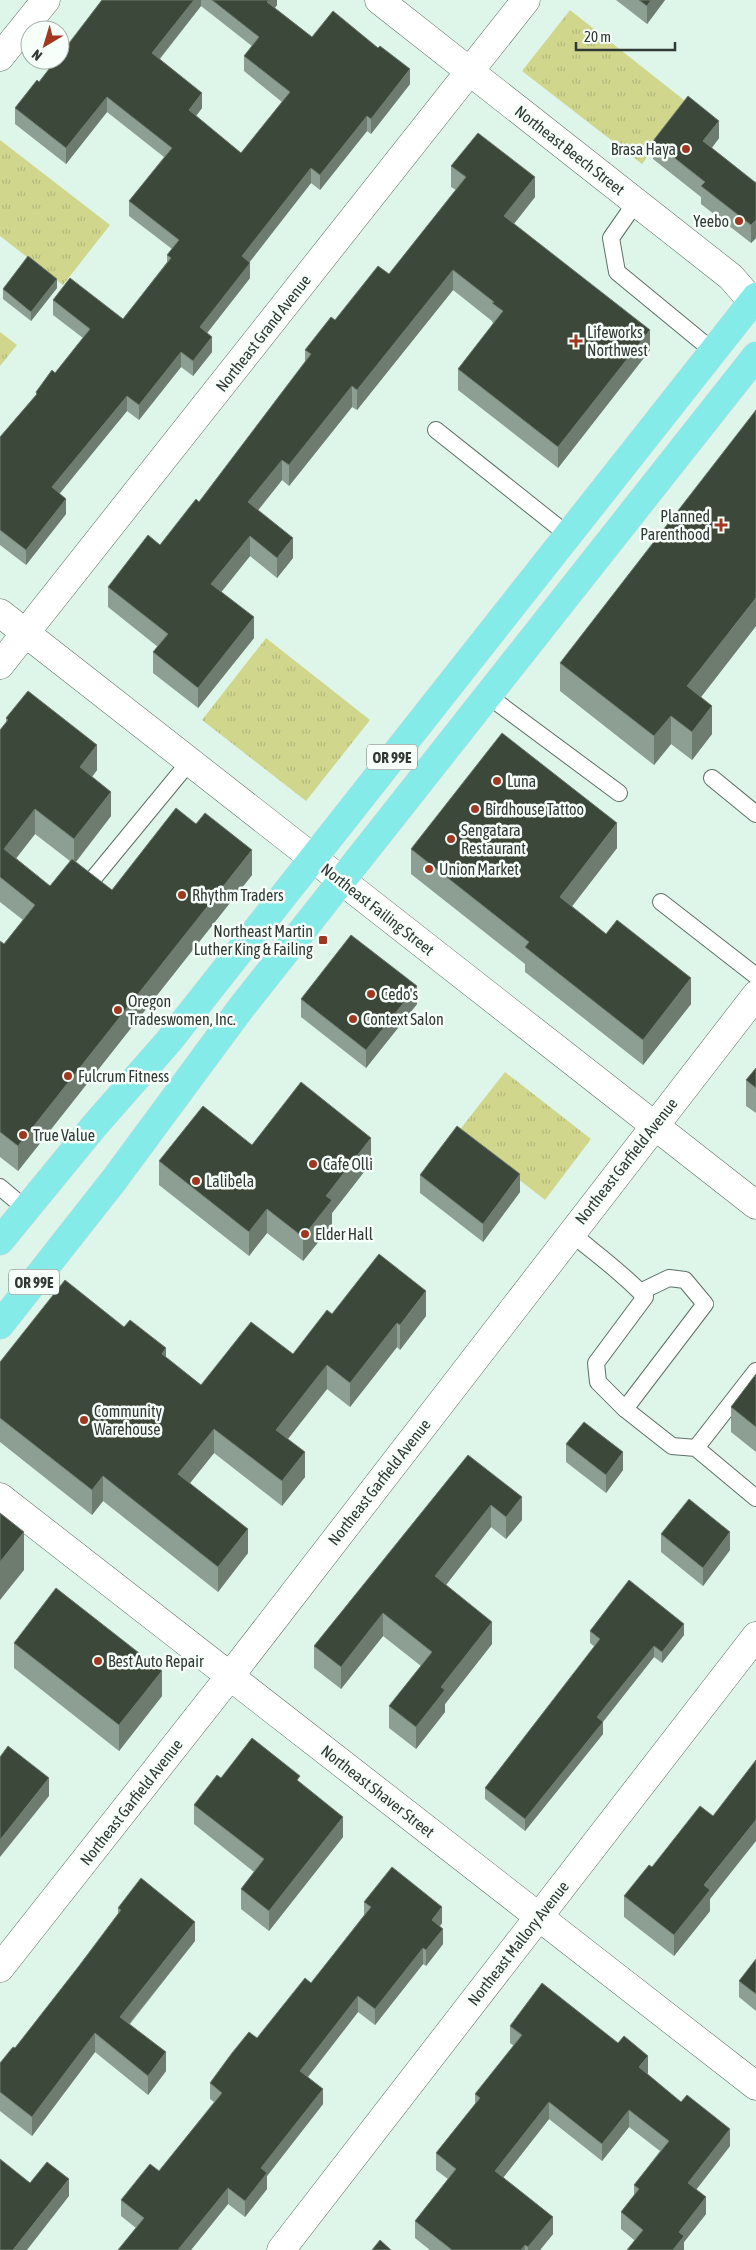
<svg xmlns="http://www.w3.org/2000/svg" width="756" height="2250" font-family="'Asap Condensed',sans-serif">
  <defs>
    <pattern id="grass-tufts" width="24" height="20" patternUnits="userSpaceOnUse" patternTransform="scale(1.25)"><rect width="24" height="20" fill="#d0d78d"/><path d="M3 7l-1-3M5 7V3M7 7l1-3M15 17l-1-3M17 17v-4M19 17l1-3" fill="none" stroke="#b3b97a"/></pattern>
  </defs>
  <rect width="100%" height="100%" fill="#def5ea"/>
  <g fill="url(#grass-tufts)">
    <polygon points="570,10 689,104 642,164 522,71"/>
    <polygon points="0,140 110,225 63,285 0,236"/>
    <polygon points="0,332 17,345 0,366"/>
    <polygon points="266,638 370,720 306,801 202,720"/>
    <polygon points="505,1072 591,1139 545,1200 458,1132"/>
  </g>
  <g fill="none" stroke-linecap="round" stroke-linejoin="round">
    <g stroke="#5c7066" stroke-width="18">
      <g id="lane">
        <polyline points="636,202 611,238 617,272 713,351"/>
        <polyline points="436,430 568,535"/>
        <polyline points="487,695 619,793"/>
        <polyline points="712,778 756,814"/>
        <polyline points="88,885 190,761"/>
        <polyline points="661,902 756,976"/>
        <polyline points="0,1187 26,1209"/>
        <path d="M571,1233c25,21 52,40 74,64l-49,66 2,19 27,27 80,-105 -20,-24 -16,-2 -29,14"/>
        <polyline points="625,1409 672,1446 696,1448 756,1498"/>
        <polyline points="696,1448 756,1371"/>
      </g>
    </g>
    <g stroke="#5c7066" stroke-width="29">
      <g id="street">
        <polyline points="379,0 731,277 756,306"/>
        <polyline points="0,57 46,0"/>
        <polyline points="0,613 756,1205"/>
        <polyline points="0,665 526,0"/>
        <polyline points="0,1497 756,2086"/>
        <polyline points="0,1968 230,1676 756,995"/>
        <polyline points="281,2250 756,1636"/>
      </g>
    </g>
    <g stroke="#dadbdb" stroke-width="29">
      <g id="primary">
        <polyline points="0,1241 95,1125 168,1042 756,297"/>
        <polyline points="0,1325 114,1180 241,1008 756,356"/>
      </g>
    </g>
    <use href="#lane" stroke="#fff" stroke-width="16"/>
    <use href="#street" stroke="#fff" stroke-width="28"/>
    <use href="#primary" stroke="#85ebe8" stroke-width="28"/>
  </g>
  <g fill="#8d9e92" fill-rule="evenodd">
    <path d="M102,0h175v5l-2,3 37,29 98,47 -39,50 -4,-3 -47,59 -9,-7 -62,79 1,16 -43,55 5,19 -19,24 -12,-9 -42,53 -12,-9 -68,82 7,21 -40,51 -26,-20v-108l36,-42v-3l19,-19 28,-35 -30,-23v-15l70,19 44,-57v-7l5,-6 -43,-33v-15l35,-44 -57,-45 -41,52 -51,-40v-16l24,-26zM201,6l51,40 -8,10v15l38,31 -41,51 -45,-37 6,-8 -42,-49z"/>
    <polygon points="616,0 665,0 647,24"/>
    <polygon points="719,138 712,148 756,183 756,238 751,243 701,204 701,197 653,159 653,141"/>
    <polygon points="451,166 535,197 514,224 650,350 558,468 458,390 458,369 493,324 492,321 453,290 357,410 352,407 289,486 282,480 258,510 293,558 277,578 250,556 221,592 254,638 198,708 153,673 153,652 158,647 108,607 108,587 160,545 199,502 305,362 305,350 335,320 389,274 456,190 451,187"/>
    <polygon points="57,288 31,321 3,299 3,289"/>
    <polygon points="756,626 701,697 712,734 692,760 671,744 654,765 560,691 560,663"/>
    <path d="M6,718l91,52 -5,7 19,39 -35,46 36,28 140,-15 -234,296 -18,-14v-216l4,3 19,-24 -23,-18v-172l6,-7zM35,834l35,27 -20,25 -34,-28z"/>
    <polygon points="617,848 572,906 691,1004 643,1065 525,972 525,964 411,874 411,849"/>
    <polygon points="301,999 417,1004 366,1068 301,1017"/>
    <polygon points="756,1068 756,1113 746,1106 746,1080"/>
    <polygon points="252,1145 371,1163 332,1213 332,1225 303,1261 267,1233 249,1256 159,1185 159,1161"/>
    <polygon points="420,1175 520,1192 483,1242 420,1193"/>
    <polygon points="332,1314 426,1316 400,1350 397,1347 350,1407 327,1389 288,1439 305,1477 282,1506 214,1453 190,1483 248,1553 218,1592 103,1501 92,1515 0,1442 0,1362 124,1327 166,1357 201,1385 293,1354"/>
    <polygon points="756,1374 756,1452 731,1432 731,1407"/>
    <polygon points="566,1444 623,1470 606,1493 566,1462"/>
    <polygon points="468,1455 522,1520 506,1539 491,1527 446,1585 492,1644 445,1704 445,1712 416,1749 389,1728 389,1706 421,1666 383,1636 341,1689 314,1668 314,1646"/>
    <polygon points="661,1534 730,1550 703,1586 661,1552"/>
    <polygon points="590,1631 684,1635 662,1663 654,1657 603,1722 603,1734 525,1831 485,1799 485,1788 595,1647 590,1643"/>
    <polygon points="14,1643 162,1696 119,1751 14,1668"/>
    <polygon points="221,1778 300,1783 343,1837 269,1931 241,1909 241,1889 254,1872 194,1824 194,1805"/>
    <polygon points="652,1867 710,1899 710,1911 674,1956 624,1917 624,1896"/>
    <polygon points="364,1902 442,1923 440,1926 443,1944 426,1966 423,1964 375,2025 358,2012 308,2077 323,2104 267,2176 267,2189 245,2217 228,2204 191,2250 118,2250 136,2228 121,2216 121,2200 159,2171 214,2102 210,2099 210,2083 257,2038 311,1983 364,1915"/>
    <polygon points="118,1908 195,1941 130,2024 166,2071 148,2095 95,2052 32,2136 0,2111 0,2063 15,2048 79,1966 118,1914"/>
    <polygon points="756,1959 756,2011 739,1997 739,1981"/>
    <polygon points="510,2026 648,2073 647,2074 730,2146 696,2190 706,2214 684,2242 684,2250 634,2240 621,2229 621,2212 634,2195 634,2185 660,2151 629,2127 602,2161 549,2119 503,2178 553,2234 540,2250 430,2250 415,2238 415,2221 448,2179 436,2170 436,2153 475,2104 475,2094 514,2046 510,2043"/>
  </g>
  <g fill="#6d7c6e">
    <polygon points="194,0 201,0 201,6 152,68 152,53"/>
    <polygon points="269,0 277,0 277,5 267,17 267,2"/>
    <polygon points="651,0 665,0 647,24 647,6"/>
    <polygon points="410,69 410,84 371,134 371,119"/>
    <polygon points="202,93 202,108 189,125 189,110"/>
    <polygon points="107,97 107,112 66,164 66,148"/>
    <polygon points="367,116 367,131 320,190 320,175"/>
    <polygon points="719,121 719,138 703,159 703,141"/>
    <polygon points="311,168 311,183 242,272 242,256"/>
    <polygon points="535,177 535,197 504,236 504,216"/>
    <polygon points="756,220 756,238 751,243 751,225"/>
    <polygon points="250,263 250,278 200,342 200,327"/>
    <polygon points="453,270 453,290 357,410 357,390"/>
    <polygon points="57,279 57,288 31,321 31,312"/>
    <polygon points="650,330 650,350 558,468 558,447"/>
    <polygon points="212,337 212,352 193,376 193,361"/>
    <polygon points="181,352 181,367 139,420 139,405"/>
    <polygon points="352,386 352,407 289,486 289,465"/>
    <polygon points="127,396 127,411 52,503 52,487"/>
    <polygon points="282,460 282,480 248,523 248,502"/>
    <polygon points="66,499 66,514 26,565 26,550"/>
    <polygon points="250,536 250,556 211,605 211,584"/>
    <polygon points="293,538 293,558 277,578 277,558"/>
    <polygon points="756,598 756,626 687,715 687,686"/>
    <polygon points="254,617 254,638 198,708 198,688"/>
    <polygon points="712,706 712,734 692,760 692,732"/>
    <polygon points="671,716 671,744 654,765 654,736"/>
    <polygon points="97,745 97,770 80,792 80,767"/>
    <polygon points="111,792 111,816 74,864 74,839"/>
    <polygon points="35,809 35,834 4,874 4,849"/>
    <polygon points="617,823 617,848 560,922 560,897"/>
    <polygon points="252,850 252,875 18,1171 18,1146"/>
    <polygon points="691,978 691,1004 643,1065 643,1040"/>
    <polygon points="417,986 417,1004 366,1068 366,1050"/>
    <polygon points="371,1138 371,1163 332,1213 332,1225 303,1261 303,1237 326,1196"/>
    <polygon points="520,1174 520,1192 483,1242 483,1224"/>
    <polygon points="267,1209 267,1233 249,1256 249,1232"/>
    <polygon points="426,1291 426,1316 400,1350 400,1325"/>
    <polygon points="397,1323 397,1347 350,1407 350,1383"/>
    <polygon points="166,1348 166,1373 162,1354"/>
    <polygon points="327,1365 327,1389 276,1454 276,1430"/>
    <polygon points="214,1429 214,1453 178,1498 178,1474"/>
    <polygon points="305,1452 305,1477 282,1506 282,1481"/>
    <polygon points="623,1452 623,1470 606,1493 606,1475"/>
    <polygon points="103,1476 103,1501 92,1515 92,1490"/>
    <polygon points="522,1497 522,1520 506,1539 506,1517"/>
    <polygon points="491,1505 491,1527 435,1599 435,1576"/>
    <polygon points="248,1529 248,1553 218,1592 218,1567"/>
    <polygon points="24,1532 24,1570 0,1600 0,1562"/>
    <polygon points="730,1532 730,1550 703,1586 703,1568"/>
    <polygon points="383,1613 383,1636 341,1689 341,1667"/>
    <polygon points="492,1622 492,1644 445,1704 445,1712 416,1749 416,1727 441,1687"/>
    <polygon points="684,1624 684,1635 662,1663 662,1652"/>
    <polygon points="654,1646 654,1657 597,1729 597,1717"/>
    <polygon points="162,1671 162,1696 119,1751 119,1725"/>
    <polygon points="603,1722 603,1734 525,1831 525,1819"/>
    <polygon points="49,1778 49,1796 0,1857 0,1840"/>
    <polygon points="343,1817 343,1837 269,1931 269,1911"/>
    <polygon points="756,1820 756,1841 710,1899 710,1911 674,1956 674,1935 704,1885"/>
    <polygon points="442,1907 442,1923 432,1936 432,1920"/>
    <polygon points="195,1922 195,1941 120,2035 120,2017"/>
    <polygon points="443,1929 443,1944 426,1966 426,1950"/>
    <polygon points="423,1948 423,1964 375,2025 375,2009"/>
    <polygon points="358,1996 358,2012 300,2087 300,2071"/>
    <polygon points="95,2033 95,2052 32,2136 32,2117"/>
    <polygon points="166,2052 166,2071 148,2095 148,2076"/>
    <polygon points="648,2056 648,2073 639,2084 639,2067"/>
    <polygon points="323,2089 323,2104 267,2176 267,2189 245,2217 245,2201 261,2168"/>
    <polygon points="549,2102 549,2119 495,2188 495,2171"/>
    <polygon points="629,2110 629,2127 602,2161 602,2144"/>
    <polygon points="730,2129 730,2146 688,2200 688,2183"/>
    <polygon points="69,2179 69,2196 27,2250 13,2250"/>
    <polygon points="228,2188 228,2204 191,2250 178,2250"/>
    <polygon points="706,2197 706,2214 684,2242 684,2250 673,2250 679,2232"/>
    <polygon points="553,2217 553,2234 540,2250 528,2250 528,2247"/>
    <polygon points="525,2245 525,2250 521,2250"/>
  </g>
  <g fill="#3c4839" stroke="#6d7c6e">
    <polygon points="102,0 194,0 152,53 202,93 189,110 241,153 290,92 244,56 259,37 212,0 269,0 267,2 312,37 333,11 378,48 380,46 410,69 371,119 367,116 320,175 311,168 242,256 250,263 200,327 212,337 193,361 181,352 139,405 127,396 52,487 66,499 26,550 0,530 0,437 37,394 36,392 52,370 55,373 90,329 53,300 70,278 123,319 171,258 167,255 179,240 129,201 172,148 107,97 66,148 15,108 37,80 39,82 56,60 60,60 60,55"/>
    <polygon points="639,0 651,0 647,6"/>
    <polygon points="688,96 719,121 703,141 756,183 756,220 751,225 701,186 705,182 653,141"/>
    <polygon points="478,133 535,177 504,216 650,330 558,447 458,369 503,311 492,303 494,302 453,270 357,390 352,386 289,465 282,460 248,502 293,538 277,558 250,536 211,584 254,617 198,688 153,652 168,634 108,587 148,535 160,545 196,499 199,502 311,354 305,350 331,317 335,320 378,266 389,274 466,177 451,166"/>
    <polygon points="28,256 57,279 31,312 3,289"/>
    <polygon points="756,410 756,598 687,686 712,706 692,732 671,716 654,736 560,663"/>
    <polygon points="28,691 97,745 80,767 111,792 74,839 35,809 4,849 50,886 72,859 112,890 176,808 196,824 205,813 252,850 18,1146 0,1132 0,941 4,944 35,905 0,877 0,730 8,720 6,718"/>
    <polygon points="502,733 617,823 560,897 606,934 617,920 691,978 643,1040 525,947 529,942 411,849"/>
    <polygon points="351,935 417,986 366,1050 301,999"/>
    <polygon points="756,1068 756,1088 746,1080"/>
    <polygon points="301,1082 371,1138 326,1196 332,1200 303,1237 267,1209 249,1232 159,1161 203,1106 252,1145"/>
    <polygon points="457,1126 520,1174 483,1224 420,1175"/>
    <polygon points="379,1254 426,1291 400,1325 397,1323 350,1383 327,1365 276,1430 305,1452 282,1481 214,1429 178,1474 248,1529 218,1567 103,1476 92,1490 0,1418 0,1362 65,1280 124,1327 130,1320 166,1348 162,1354 201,1385 251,1322 293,1354 327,1310 332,1314"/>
    <polygon points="756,1374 756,1427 731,1407"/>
    <polygon points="584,1422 623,1452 606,1475 566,1444"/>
    <polygon points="468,1455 522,1497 506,1517 491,1505 435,1576 492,1622 441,1687 445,1690 416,1727 389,1706 432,1652 383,1613 341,1667 314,1646"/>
    <polygon points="689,1499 730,1532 703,1568 661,1534"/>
    <polygon points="0,1513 24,1532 0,1562"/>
    <polygon points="629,1580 684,1624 662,1652 654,1646 597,1717 603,1722 525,1819 485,1788 600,1639 590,1631"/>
    <polygon points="56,1588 162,1671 119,1725 14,1643"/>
    <polygon points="252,1738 300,1776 297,1780 343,1817 269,1911 241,1889 264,1859 194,1805 217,1775 221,1778"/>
    <polygon points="8,1746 49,1778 0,1840 0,1757"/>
    <polygon points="756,1760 756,1820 704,1885 710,1890 674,1935 624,1896 649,1865 652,1867 700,1806 713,1816"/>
    <polygon points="392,1867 442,1907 432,1920 443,1929 426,1950 423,1948 375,2009 358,1996 300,2071 323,2089 261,2168 267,2173 245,2201 228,2188 178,2250 118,2250 144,2218 121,2200 150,2164 159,2171 222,2093 210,2083 232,2053 249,2032 257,2038 305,1978 311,1983 371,1907 364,1902"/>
    <polygon points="141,1878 195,1922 120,2017 166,2052 148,2076 95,2033 32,2117 0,2092 0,2063 13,2047 15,2048 79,1966 121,1910 118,1908"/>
    <polygon points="756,1959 756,1994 739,1981"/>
    <polygon points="542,1983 618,2043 624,2036 648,2056 639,2067 681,2102 687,2095 730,2129 688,2183 706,2197 679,2232 684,2236 673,2250 627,2250 643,2230 621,2212 639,2189 634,2185 669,2141 629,2110 602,2144 549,2102 495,2171 553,2217 528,2247 525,2245 521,2250 452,2250 415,2221 456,2169 436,2153 480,2098 475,2094 522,2035 510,2026"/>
    <polygon points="0,2159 30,2183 47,2162 69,2179 13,2250 0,2250"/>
    <polygon points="380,2240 391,2250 372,2250"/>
  </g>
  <g fill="#a03720" stroke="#f6fffa" stroke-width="2">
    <circle cx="686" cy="149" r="5"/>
    <circle cx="739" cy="221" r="5"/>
    <path d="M573.5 333.5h5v5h5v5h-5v5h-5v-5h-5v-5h5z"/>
    <path d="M718.5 517.5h5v5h5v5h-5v5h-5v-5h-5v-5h5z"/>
    <circle cx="497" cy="781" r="5"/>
    <circle cx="475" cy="809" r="5"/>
    <circle cx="451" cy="839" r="5"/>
    <circle cx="429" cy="869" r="5"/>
    <circle cx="182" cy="895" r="5"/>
    <rect x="318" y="935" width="10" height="10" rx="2.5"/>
    <circle cx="371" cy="994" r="5"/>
    <circle cx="118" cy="1010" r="5"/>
    <circle cx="353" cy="1019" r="5"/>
    <circle cx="68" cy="1076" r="5"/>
    <circle cx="23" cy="1135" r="5"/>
    <circle cx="313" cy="1164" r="5"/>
    <circle cx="196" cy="1181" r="5"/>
    <circle cx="305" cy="1234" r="5"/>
    <circle cx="84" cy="1420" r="5"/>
    <circle cx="98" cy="1661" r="5"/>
  </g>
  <g text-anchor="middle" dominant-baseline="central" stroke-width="5" stroke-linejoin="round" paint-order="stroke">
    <g fill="#f6fffa" stroke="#6b7470" stroke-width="1">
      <rect x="367" y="744.5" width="50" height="25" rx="4"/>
      <rect x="9" y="1269.5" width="50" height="25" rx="4"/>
    </g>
    <g font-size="15" font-weight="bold" fill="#303935">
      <text x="392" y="757">OR 99E</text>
      <text x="34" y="1282">OR 99E</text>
    </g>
    <g font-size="16" fill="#303935" stroke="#f6fffa" text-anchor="start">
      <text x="676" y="149" text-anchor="end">Brasa Haya</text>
      <text x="729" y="221" text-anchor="end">Yeebo</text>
      <text x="587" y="332">Lifeworks<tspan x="587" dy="18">Northwest</tspan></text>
      <text x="710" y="516" text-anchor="end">Planned<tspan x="710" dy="18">Parenthood</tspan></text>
      <text x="507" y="781">Luna</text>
      <text x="485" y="809">Birdhouse Tattoo</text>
      <text x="461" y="830">Sengatara<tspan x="461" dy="18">Restaurant</tspan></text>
      <text x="439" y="869">Union Market</text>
      <text x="192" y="895">Rhythm Traders</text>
      <text x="313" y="931" text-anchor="end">Northeast Martin<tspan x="313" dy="18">Luther King &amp; Failing</tspan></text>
      <text x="381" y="994">Cedo's</text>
      <text x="128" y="1001">Oregon<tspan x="128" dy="18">Tradeswomen, Inc.</tspan></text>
      <text x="363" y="1019">Context Salon</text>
      <text x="78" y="1076">Fulcrum Fitness</text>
      <text x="33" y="1135">True Value</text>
      <text x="323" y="1164">Cafe Olli</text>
      <text x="206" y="1181">Lalibela</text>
      <text x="315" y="1234">Elder Hall</text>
      <text x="94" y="1411">Community<tspan x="94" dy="18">Warehouse</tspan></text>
      <text x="108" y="1661">Best Auto Repair</text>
    </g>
    <g font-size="16" fill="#303935" stroke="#f6fffa">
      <text transform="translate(570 150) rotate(38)">Northeast Beech Street</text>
      <text transform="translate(263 333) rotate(-52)">Northeast Grand Avenue</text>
      <text transform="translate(378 909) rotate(38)">Northeast Failing Street</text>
      <text transform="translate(626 1161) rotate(-52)">Northeast Garfield Avenue</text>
      <text transform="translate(379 1482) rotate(-52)">Northeast Garfield Avenue</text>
      <text transform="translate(378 1791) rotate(38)">Northeast Shaver Street</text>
      <text transform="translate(131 1802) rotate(-52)">Northeast Garfield Avenue</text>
      <text transform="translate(518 1943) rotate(-52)">Northeast Mallory Avenue</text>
    </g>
  </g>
  <g transform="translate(45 45) rotate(218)"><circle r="24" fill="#f6fffa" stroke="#a7b0ab"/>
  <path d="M0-4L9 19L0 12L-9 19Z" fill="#a03720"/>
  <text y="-8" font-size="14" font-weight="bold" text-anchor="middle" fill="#303935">N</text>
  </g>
  <path d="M576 42v8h99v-8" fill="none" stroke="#303935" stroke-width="2.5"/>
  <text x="584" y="42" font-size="15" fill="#303935" stroke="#f6fffa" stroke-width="4" paint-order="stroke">20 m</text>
</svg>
